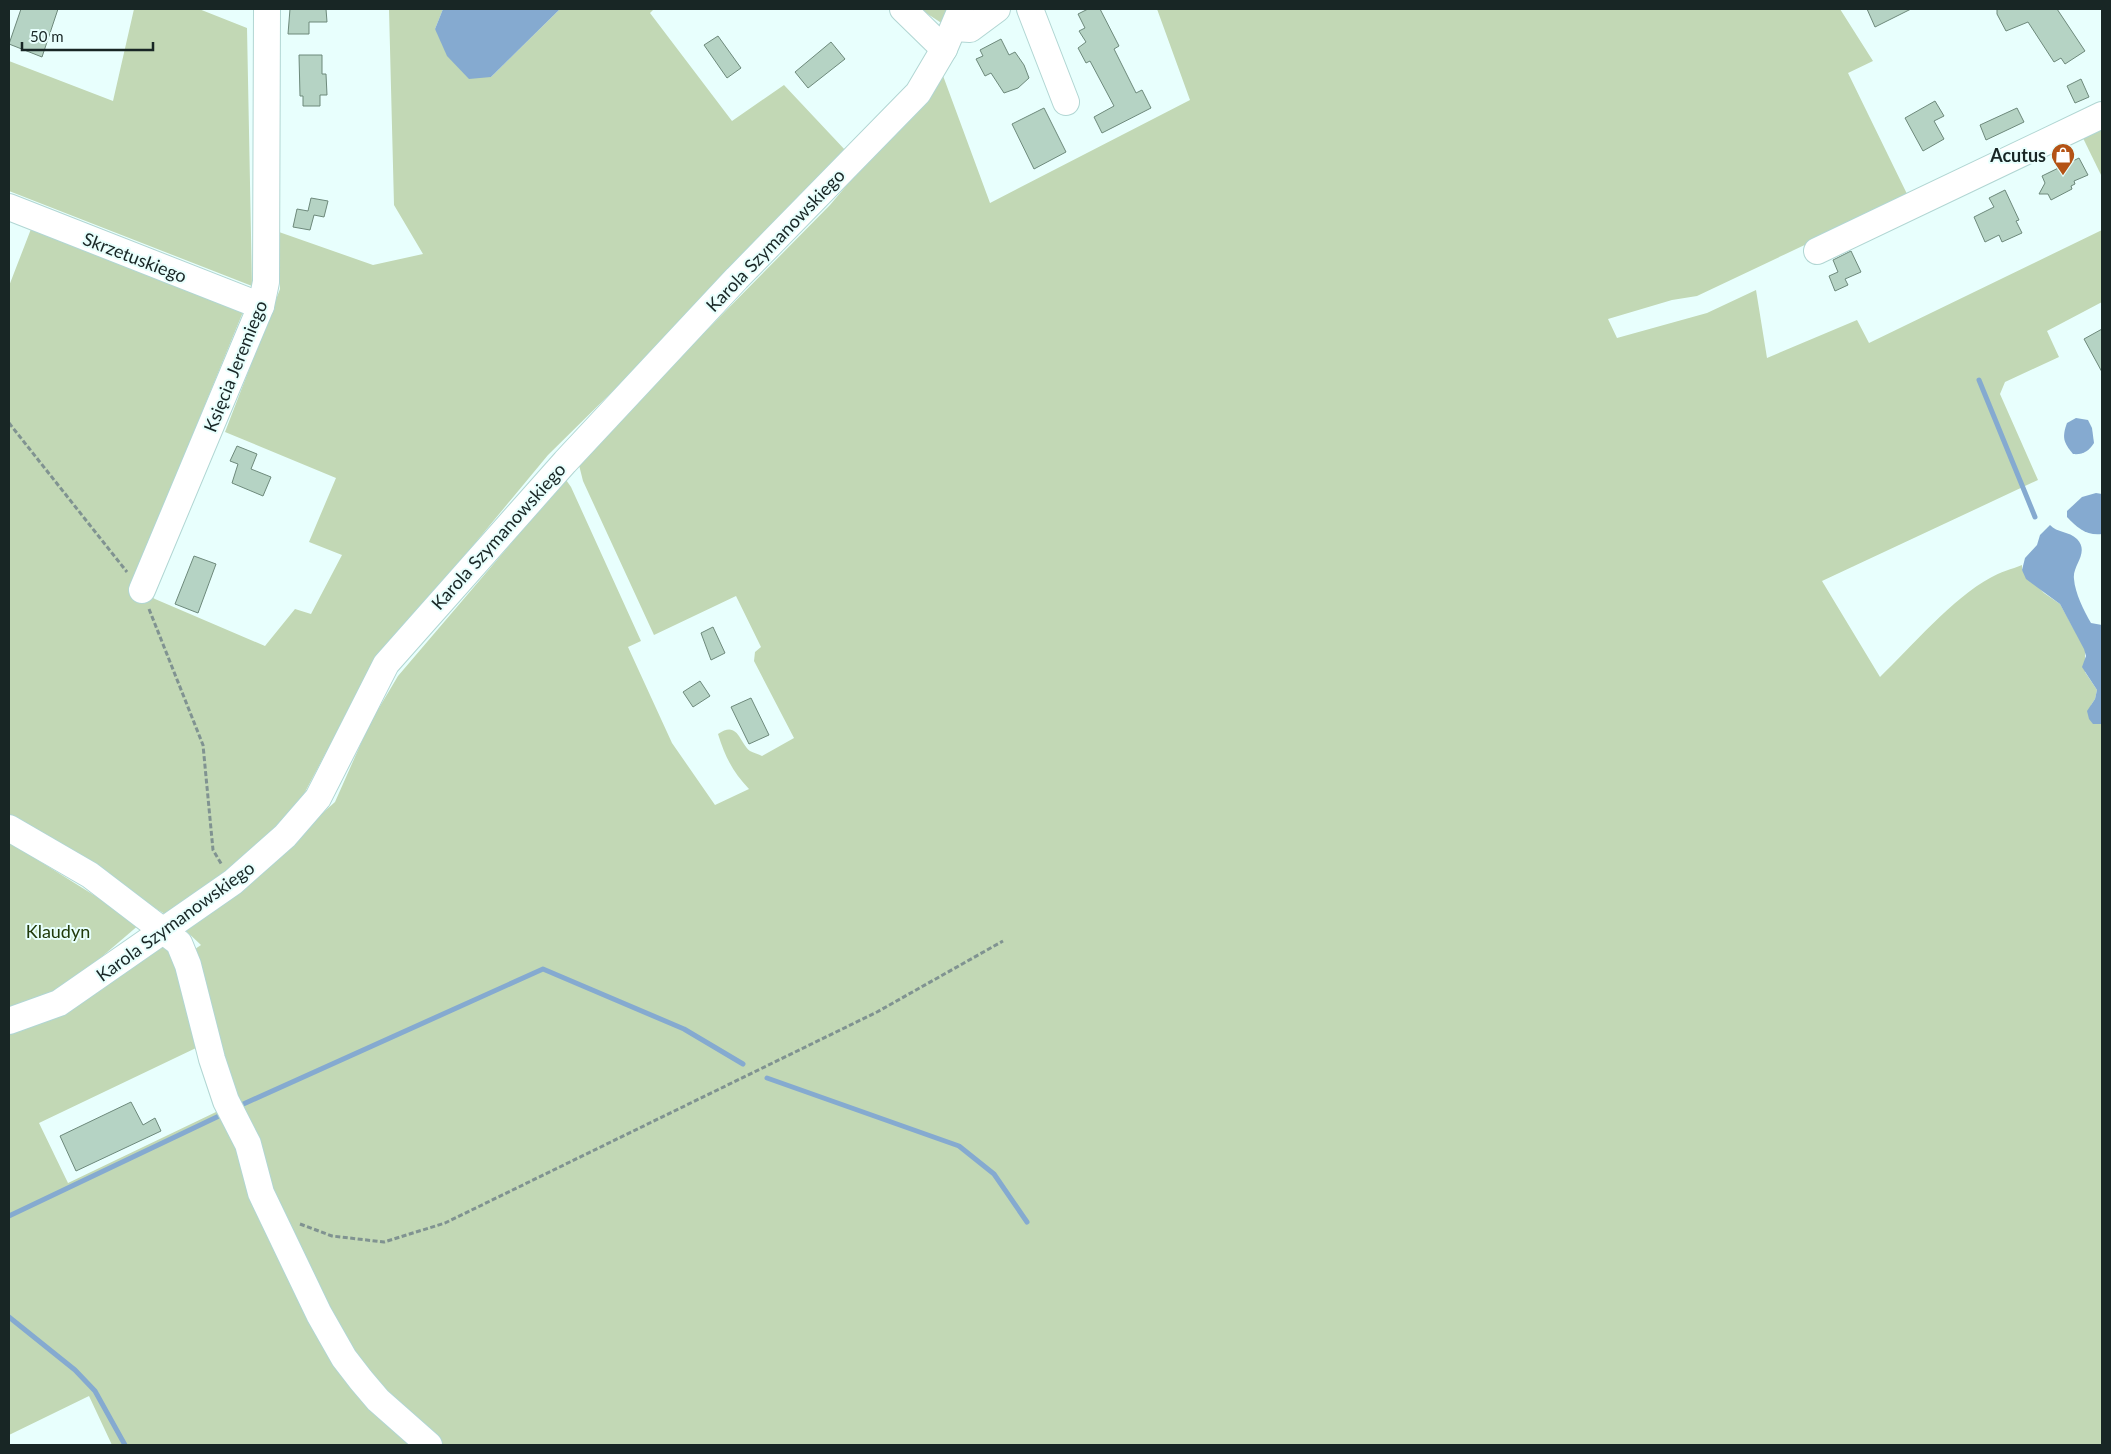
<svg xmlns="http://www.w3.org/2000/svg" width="2111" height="1454" font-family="Lato,sans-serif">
  <rect width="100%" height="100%" fill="#e8fffd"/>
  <g fill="#c2d8b5">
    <polygon points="134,9 199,9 247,28 252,286 9,191 9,61 113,101"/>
    <polygon points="389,9 443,9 435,29 491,77 560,9 654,9 650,13 732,121 784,85 846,151 624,380 548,455 369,671 295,811 266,844 168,916 9,817 9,286 31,229 243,312 131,585 155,599 265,646 295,609 311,614 342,555 309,542 336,478 225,432 280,289 279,232 373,265 423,254 394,205"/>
    <polygon points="920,9 956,9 946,26"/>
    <path d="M1157,9h683l33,52 -25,12 60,123 -211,100 -25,4 -64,19 9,19 90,-25 49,-23 11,68 90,-38 12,23 233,-113v72l-55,29 12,26 -54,25 -5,12 38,86 -216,101 58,96c30,-29 74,-80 110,-99 10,-6 22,-9 32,-13v5l22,23 16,11 25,45v23l12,18 -2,9 -4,6 8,19h3v721h-1659l-57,-44 -70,-109 -83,-195 -41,-146 9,-6 -17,-16 73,-57 78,-70 35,-79 28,-47 116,-136 50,-63 7,10 70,154 -13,6 44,96 43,62 34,-16c-16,-17 -24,-32 -31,-55 20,-14 21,8 32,17 3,2 9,3 12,5l32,-18 -40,-77 1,-9 6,-5 -25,-51 -82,39 -71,-154 -5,-20 252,-256 112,-132 48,130 200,-103z"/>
    <polygon points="2102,126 2102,177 2082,136"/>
    <polygon points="9,842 140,924 84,972 57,990 9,1008"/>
    <polygon points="169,941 196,1048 39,1123 68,1183 216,1112 229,1118 272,1233 420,1445 112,1445 89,1396 9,1435 9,1031"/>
  </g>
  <g fill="#85aad0">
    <polygon points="443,9 560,9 491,77 469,79 447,56 435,29"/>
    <path d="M2076,418l12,2 4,8 2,15c-5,8 -11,12 -21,11 -10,-12 -11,-17 -6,-31z"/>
    <path d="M2096,493l6,1v40c-15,2 -25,-6 -35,-17v-6l15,-14z"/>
    <path d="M2050,525c7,8 19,6 27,14 13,14 -5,26 -3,40 1,14 10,32 17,44l11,2v99h-9l-4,-5 -2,-8 8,-12 2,-9 -15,-23 4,-11 -2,-7 -24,-45 -34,-25 -4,-9 3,-12 12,-13 3,-10z"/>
  </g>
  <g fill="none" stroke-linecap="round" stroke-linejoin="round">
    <g stroke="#85aad0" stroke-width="5">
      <polyline points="1979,380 2035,517"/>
      <polyline points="767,1078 959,1146 994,1174 1027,1222"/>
      <polyline points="239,1106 543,969 684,1029 743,1064"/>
      <polyline points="9,1216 219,1116"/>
      <polyline points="9,1317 75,1370 95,1391 125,1445"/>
    </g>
  </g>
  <g fill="#b5d3c4" stroke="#6d897b">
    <polygon points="21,9 58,9 42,57 9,44"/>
    <polygon points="290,9 326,9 327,22 309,22 309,34 288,34"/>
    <polygon points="1088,9 1100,9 1119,46 1114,49 1136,93 1142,90 1151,108 1102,133 1094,117 1114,106 1090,61 1086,63 1078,48 1086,42 1079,31 1085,28 1078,14"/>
    <polygon points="1867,9 1911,9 1875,27"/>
    <polygon points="1997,9 2057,9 2085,51 2065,64 2061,58 2054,62 2028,22 2006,31 1997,14"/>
    <polygon points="718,36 741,68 727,78 704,45"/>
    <polygon points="1001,39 1009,55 1015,52 1024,65 1029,78 1018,88 1004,93 991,73 985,76 976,59 983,56 980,50"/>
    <polygon points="831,42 845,59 808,88 795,72"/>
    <polygon points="299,55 322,55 322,74 326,74 327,95 320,95 320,106 303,106 303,96 300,96"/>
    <polygon points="2081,79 2089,97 2075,103 2067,86"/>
    <polygon points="1935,101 1944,116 1934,121 1944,139 1923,151 1905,118"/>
    <polygon points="1044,108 1066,152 1034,169 1012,124"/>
    <polygon points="2017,108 2024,122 1986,140 1980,125"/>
    <polygon points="2079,158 2088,175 2074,181 2075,184 2071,186 2072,189 2051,200 2048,194 2039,194 2045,183 2042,176"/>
    <polygon points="2005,190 2019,220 2016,221 2022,233 2002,242 1999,235 1985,242 1974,217 1994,207 1989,198"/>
    <polygon points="311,198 328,201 324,217 314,215 310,230 293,227 297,209 308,211"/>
    <polygon points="1851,251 1861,272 1845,279 1848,285 1835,291 1829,276 1838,272 1833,260"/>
    <polygon points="2102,329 2102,372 2084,339"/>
    <polygon points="237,446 257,454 251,469 271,477 263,496 232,483 238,464 230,461"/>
    <polygon points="194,556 216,564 198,613 175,604"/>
    <polygon points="713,627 725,653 711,660 701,633"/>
    <polygon points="700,681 710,696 693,707 683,692"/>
    <polygon points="751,698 769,735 749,744 731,707"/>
    <polygon points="131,1102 143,1125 155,1118 161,1131 76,1171 60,1136"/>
  </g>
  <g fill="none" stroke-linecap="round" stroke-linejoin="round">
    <g stroke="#b1d6d3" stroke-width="28">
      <g id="minor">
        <polyline points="903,9 944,49"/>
        <polyline points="1030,9 1066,102"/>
        <polyline points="954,28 970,29 997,9"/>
        <polyline points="9,207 261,306"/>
        <polyline points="1817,251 2102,115"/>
        <polyline points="142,590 261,306 266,282 267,9"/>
        <polyline points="9,828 90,875 179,943 188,965 212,1059 226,1101 248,1144 261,1193 319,1314 344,1358 361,1380 378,1400 429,1445"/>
        <polyline points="9,1021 59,1003 233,882 285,836 318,798 386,664 565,462 737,278 918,93 944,49 961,9"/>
      </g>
    </g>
    <g stroke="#809391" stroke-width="3" stroke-dasharray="5 2.5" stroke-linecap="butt">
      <polyline points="9,423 127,572"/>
      <polyline points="149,609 203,745 213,850 222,865"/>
      <polyline points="300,1224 332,1236 384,1242 445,1223 877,1012 1003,941"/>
    </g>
    <use href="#minor" stroke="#fff" stroke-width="26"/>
  </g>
  <defs>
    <g id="shop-pin" transform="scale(1.25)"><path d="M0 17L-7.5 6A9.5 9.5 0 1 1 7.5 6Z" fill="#b45315" stroke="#e8fffd"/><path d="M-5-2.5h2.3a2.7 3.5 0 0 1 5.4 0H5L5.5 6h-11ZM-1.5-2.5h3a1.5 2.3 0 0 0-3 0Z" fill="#fff"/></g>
  </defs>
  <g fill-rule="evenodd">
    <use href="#shop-pin" x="2063" y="155"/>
  </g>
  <g text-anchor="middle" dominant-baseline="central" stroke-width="4" stroke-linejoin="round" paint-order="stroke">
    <g font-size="18" font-weight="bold" fill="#182625" stroke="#e8fffd" text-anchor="end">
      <text x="2046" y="155">Acutus</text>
    </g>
    <g font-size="18" fill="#182625" stroke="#e8fffd">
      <text transform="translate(775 240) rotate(-46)">Karola Szymanowskiego</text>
      <text transform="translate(135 257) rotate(21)">Skrzetuskiego</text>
      <text transform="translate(235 366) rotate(-68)">Księcia Jeremiego</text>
      <text transform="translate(498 536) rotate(-48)">Karola Szymanowskiego</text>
      <text transform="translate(175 921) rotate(-36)">Karola Szymanowskiego</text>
    </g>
    <g font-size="18" fill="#203a0a" stroke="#e8fffd">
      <text x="58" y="931">Klaudyn</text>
    </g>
  </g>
  <rect width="2111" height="1454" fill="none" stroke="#182625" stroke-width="20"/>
  <path d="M22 42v8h131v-8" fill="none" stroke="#182625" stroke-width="2.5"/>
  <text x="30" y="42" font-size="15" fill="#182625" stroke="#e8fffd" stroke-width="4" paint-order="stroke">50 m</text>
</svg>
